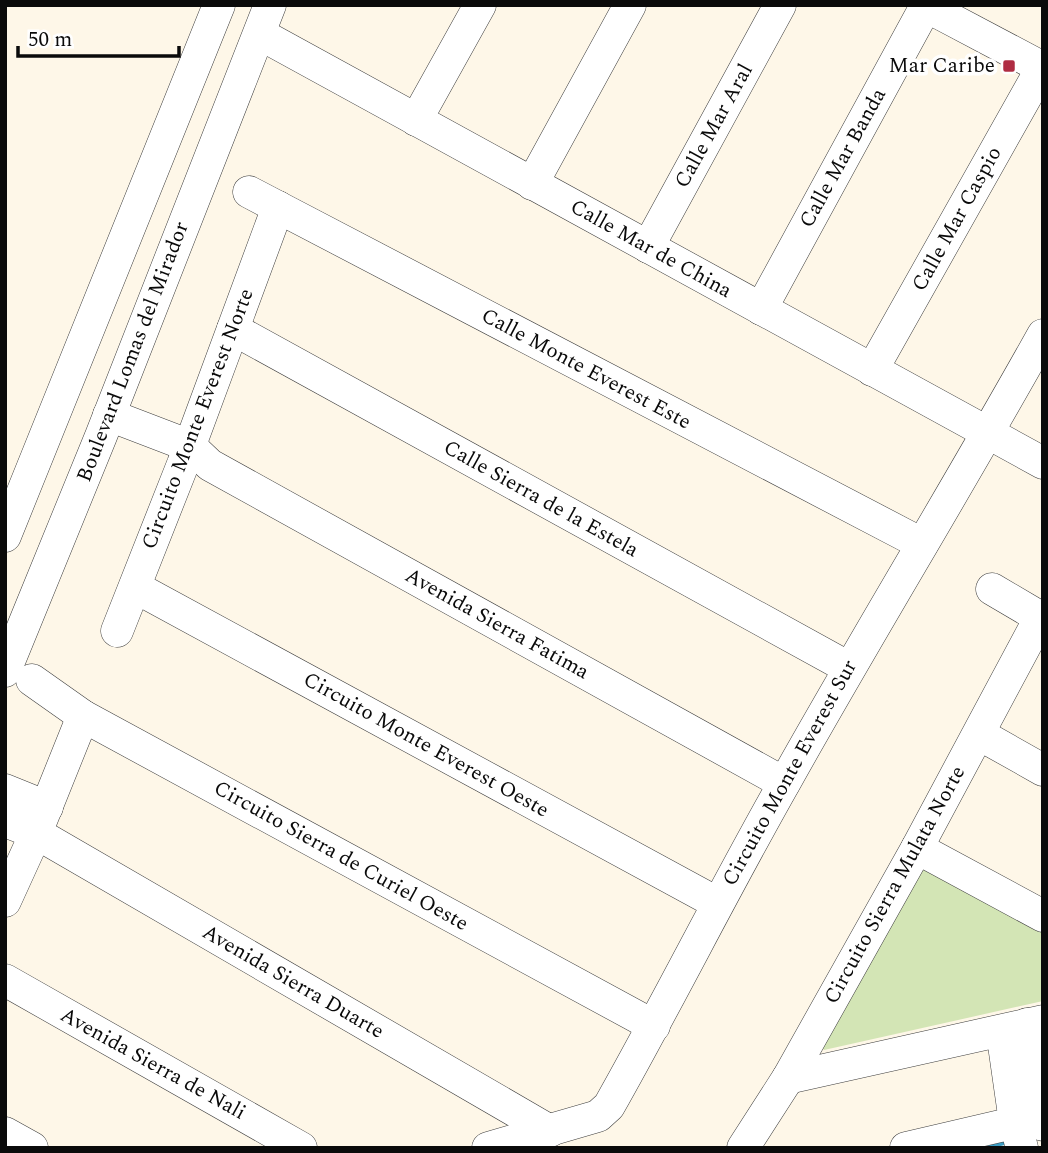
<svg xmlns="http://www.w3.org/2000/svg" width="1048" height="1153" font-family="Spectral,serif">
  <rect width="100%" height="100%" fill="#fef7e8"/>
  <polygon fill="#d3e5b5" points="920,864 1043,931 1043,1001 824,1050 820,1045"/>
  <g fill="none" stroke-linecap="round" stroke-linejoin="round">
    <polyline stroke="#3d9dc3" stroke-width="6" points="980,1148 1012,1140"/>
    <g stroke="#3d3d3d" stroke-width="33">
      <g id="minor">
        <polyline points="924,5 1043,68"/>
        <polyline points="260,34 1043,463"/>
        <polyline points="416,120 480,5"/>
        <polyline points="532,184 630,5"/>
        <polyline points="249,192 922,544"/>
        <polyline points="648,247 780,5"/>
        <polyline points="761,309 926,6"/>
        <polyline points="233,329 849,668"/>
        <polyline points="872,370 1042,68"/>
        <polyline points="109,415 190,446 210,465 784,783"/>
        <polyline points="5,536 219,5"/>
        <polyline points="135,587 717,903"/>
        <polyline points="992,589 1043,619"/>
        <polyline points="117,631 183,464 278,207"/>
        <polyline points="5,671 101,436 270,5"/>
        <polyline points="32,680 83,716 654,1026"/>
        <polyline points="979,734 1043,770"/>
        <polyline points="5,790 47,807"/>
        <polyline points="5,821 36,833 550,1131"/>
        <polyline points="917,848 1043,916"/>
        <polyline points="5,901 36,833 83,716"/>
        <polyline points="5,980 301,1148"/>
        <polyline points="1027,1024 1043,1125"/>
        <polyline points="1002,1031 1015,1122 1022,1148"/>
        <polyline points="788,1078 1043,1021"/>
        <polyline points="5,1133 32,1148"/>
        <path d="M488,1148l110,-32 11,-10c61,-108 116,-219 177,-326 84,-150 174,-296 257,-445"/>
        <polyline points="743,1148 788,1078 917,848 1040,618"/>
        <polyline points="906,1148 1043,1116"/>
      </g>
    </g>
    <use href="#minor" stroke="#fff" stroke-width="32"/>
  </g>
  <rect fill="#af2c42" stroke="#fff" stroke-width="2.5" x="1002" y="59" width="14" height="14" rx="3.5"/>
  <g text-anchor="middle" dominant-baseline="central" stroke-width="7" stroke-linejoin="round" paint-order="stroke">
    <g font-size="21" fill="#0a0a0a" stroke="#fff" text-anchor="end">
      <text x="995" y="66">Mar Caribe</text>
    </g>
    <g font-size="21" fill="#0a0a0a" stroke="#fff">
      <text transform="translate(714 126) rotate(-61)">Calle Mar Aral</text>
      <text transform="translate(843 158) rotate(-61)">Calle Mar Banda</text>
      <text transform="translate(957 219) rotate(-61)">Calle Mar Caspio</text>
      <text transform="translate(651 249) rotate(29)">Calle Mar de China</text>
      <text transform="translate(133 352) rotate(-69)">Boulevard Lomas del Mirador</text>
      <text transform="translate(586 369) rotate(28)">Calle Monte Everest Este</text>
      <text transform="translate(198 419) rotate(-69)">Circuito Monte Everest Norte</text>
      <text transform="translate(541 499) rotate(29)">Calle Sierra de la Estela</text>
      <text transform="translate(497 624) rotate(29)">Avenida Sierra Fatima</text>
      <text transform="translate(426 745) rotate(29)">Circuito Monte Everest Oeste</text>
      <text transform="translate(790 773) rotate(-61)">Circuito Monte Everest Sur</text>
      <text transform="translate(341 856) rotate(29)">Circuito Sierra de Curiel Oeste</text>
      <text transform="translate(895 885) rotate(-61)">Circuito Sierra Mulata Norte</text>
      <text transform="translate(293 982) rotate(30)">Avenida Sierra Duarte</text>
      <text transform="translate(153 1064) rotate(29)">Avenida Sierra de Nali</text>
    </g>
  </g>
  <rect width="1048" height="1153" fill="none" stroke="#0a0a0a" stroke-width="14"/>
  <path d="M18 46v10h161v-10" fill="none" stroke="#0a0a0a" stroke-width="3.5"/>
  <text x="28" y="46" font-size="21" fill="#0a0a0a" stroke="#ffffff" stroke-width="5" paint-order="stroke">50 m</text>
</svg>
